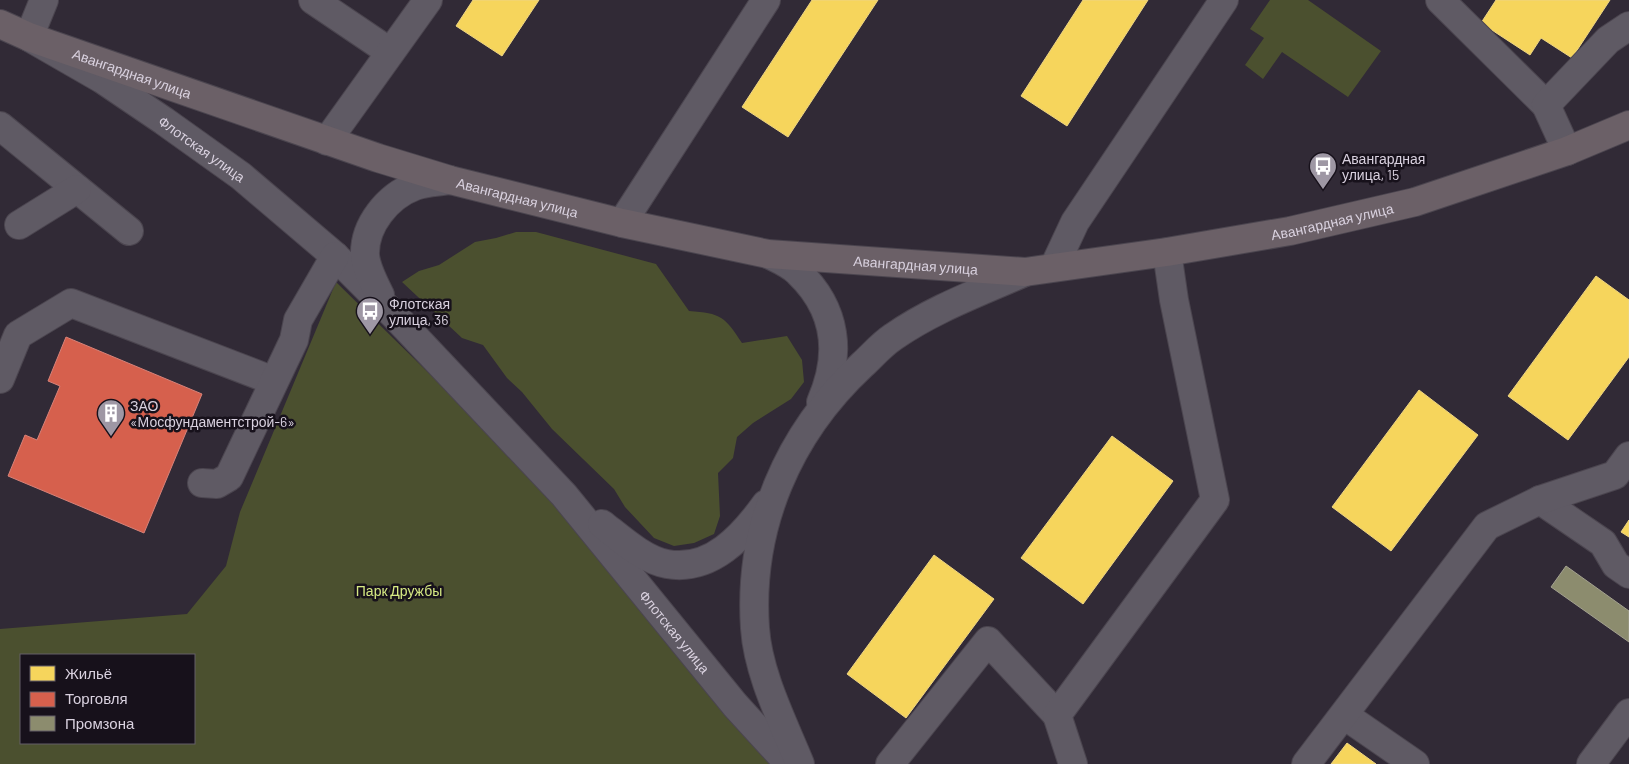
<svg xmlns="http://www.w3.org/2000/svg" width="1629" height="764" font-family="Barlow,sans-serif">
  <rect width="100%" height="100%" fill="#312a36"/>
  <g fill="#4b502f" fill-rule="evenodd">
    <polygon points="1270,0 1308,0 1381,51 1348,97 1282,52 1263,79 1245,65 1264,38 1250,29"/>
    <path d="M516,232h20l120,32 33,47c32,2 36,6 53,32l45,-7 15,24 2,22 -13,17 -38,24 -16,14 -4,21 -15,15 2,43 -6,18 -20,9 -20,3 -20,-8 -29,-31 -11,-18 -62,-60 -30,-37 -15,-14 -24,-33 -21,-7 -60,-56 17,-11 20,-6 36,-23 21,-4z"/>
    <path d="M336,282l171,168 133,152 132,162h-772v-135l187,-15 39,-48 14,-54zM21,655h173v88h-173z"/>
  </g>
  <g fill="#f6d55c" stroke="#edd483">
    <polygon points="473,0 539,0 502,56 456,26"/>
    <polygon points="812,0 878,0 788,137 742,107"/>
    <polygon points="1083,0 1148,0 1067,126 1021,96"/>
    <polygon points="1496,0 1610,0 1572,58 1541,38 1530,55 1481,23"/>
    <polygon points="1596,276 1629,300 1629,357 1568,440 1508,396"/>
    <polygon points="1419,390 1478,435 1391,551 1332,507"/>
    <polygon points="1112,436 1173,481 1083,604 1021,558"/>
    <polygon points="1629,520 1629,537 1621,532"/>
    <polygon points="934,555 994,599 906,718 847,674"/>
    <polygon points="1347,743 1376,764 1331,764"/>
  </g>
  <polygon fill="#d6604d" stroke="#d78279" points="66,337 202,394 144,533 8,476 25,435 37,440 60,386 48,381"/>
  <polygon fill="#8c8c6e" stroke="#a3a190" points="1566,566 1629,611 1629,642 1551,587"/>
  <g fill="none" stroke-linecap="round" stroke-linejoin="round">
    <g stroke="#4b454f" stroke-width="30">
      <g id="minor">
        <path id="s1" d="M44,0l-15,37 73,42 62,42 77,55 94,80 60,60 169,179 171,210 54,59"/>
        <polyline points="313,0 390,52"/>
        <polyline points="1440,0 1546,105"/>
        <polyline points="0,126 129,231"/>
        <polyline points="327,141 428,0"/>
        <polyline points="1567,151 1546,105 1608,40 1629,26"/>
        <polyline points="622,223 766,0"/>
        <polyline points="19,225 77,189"/>
        <path d="M768,254c10,5 22,10 30,18 39,37 44,82 23,130"/>
        <polyline points="1054,267 1075,222 1224,0"/>
        <path d="M380,295c-6,-12 -14,-27 -15,-40 -1,-30 23,-59 50,-69 11,-4 24,-4 35,-6"/>
        <polyline points="0,379 18,335 71,303 274,381"/>
        <polyline points="202,483 217,484 229,477 294,340 298,320 335,256"/>
        <polyline points="1540,500 1603,543 1616,565 1629,574"/>
        <path d="M602,524c18,14 42,36 65,40 44,8 76,-28 99,-60"/>
        <polyline points="1344,715 1415,764"/>
        <path d="M800,764c-17,-42 -42,-90 -45,-136 -7,-101 33,-194 107,-263 10,-9 19,-20 31,-28 40,-28 87,-45 132,-65"/>
        <polyline points="890,764 988,641 1057,715"/>
        <polyline points="1073,764 1057,715 1215,500 1174,300 1167,252"/>
        <polyline points="1306,764 1487,526 1540,500 1615,475 1629,456"/>
        <polyline points="1591,764 1629,713"/>
      </g>
    </g>
    <g stroke="#4b454f" stroke-width="30">
      <g id="major">
        <path id="s2" d="M0,24l29,13 349,121 72,22 172,43 146,31 257,18 142,-20 123,-21 125,-29 152,-51 62,-26"/>
      </g>
    </g>
    <use href="#minor" stroke="#5f5a64" stroke-width="28"/>
    <use href="#major" stroke="#6b6067" stroke-width="28"/>
  </g>
  <defs>
    <g id="bus-pin" transform="scale(1.4375)"><path d="M0 17L-7.5 6A9.5 9.5 0 1 1 7.5 6Z" fill="#9e97a4" stroke="#17111b"/><path d="M-5-6H5V4H4V6H2V4H-2V6H-4V4H-5ZM-3.5-4V0h7V-4ZM-3.5 1.2v1.5H-2V1.2ZM2 1.2v1.5H3.5V1.2Z" fill="#fff"/></g>
    <g id="building-pin" transform="scale(1.4375)"><path d="M0 17L-7.5 6A9.5 9.5 0 1 1 7.5 6Z" fill="#9e97a4" stroke="#17111b"/><path d="M-4-6H4V6H1V3H-1V6H-4ZM-2.5-4.3h1.7v1.8h-1.7ZM.8-4.3h1.7v1.8H.8ZM-2.5-1h1.7V.8h-1.7ZM.8-1h1.7V.8H.8Z" fill="#fff"/></g>
  </defs>
  <g fill-rule="evenodd">
    <use href="#bus-pin" x="1323" y="166"/>
    <use href="#bus-pin" x="370" y="311"/>
    <use href="#building-pin" x="111" y="413"/>
  </g>
  <g text-anchor="middle" dominant-baseline="central" stroke-width="5" stroke-linejoin="round" paint-order="stroke">
    <g font-size="14" fill="#d9d1df" stroke="#17111b">
      <text stroke="none"><textPath href="#s2" startOffset="141">Авангардная улица</textPath></text>
      <text stroke="none"><textPath href="#s1" startOffset="246">Флотская улица</textPath></text>
      <text stroke="none"><textPath href="#s2" startOffset="546">Авангардная улица</textPath></text>
      <text stroke="none"><textPath href="#s2" startOffset="1372">Авангардная улица</textPath></text>
      <text stroke="none"><textPath href="#s2" startOffset="951">Авангардная улица</textPath></text>
      <text stroke="none"><textPath href="#s1" startOffset="924">Флотская улица</textPath></text>
    </g>
    <g font-size="14" fill="#d9d1df" stroke="#17111b" text-anchor="start">
      <text x="1342" y="158">Авангардная<tspan x="1342" dy="16">улица, 15</tspan></text>
      <text x="389" y="303">Флотская<tspan x="389" dy="16">улица, 36</tspan></text>
      <text x="130" y="405">ЗАО<tspan x="130" dy="16">«Мосфундаментстрой-6»</tspan></text>
    </g>
    <g font-size="14" fill="#d6e983" stroke="#17111b">
      <text x="399" y="590">Парк Дружбы</text>
    </g>
  </g>
  <rect x="20" y="654" width="175" height="90" fill="#17111b" stroke="#655e69"/>
  <rect x="30" y="666" width="25" height="15" fill="#f6d55c" stroke="#655e69"/>
  <text x="65" y="679" font-size="15" fill="#d9d1df">Жильё</text>
  <rect x="30" y="692" width="25" height="15" fill="#d6604d" stroke="#655e69"/>
  <text x="65" y="704" font-size="15" fill="#d9d1df">Торговля</text>
  <rect x="30" y="716" width="25" height="15" fill="#8c8c6e" stroke="#655e69"/>
  <text x="65" y="729" font-size="15" fill="#d9d1df">Промзона</text>
</svg>
